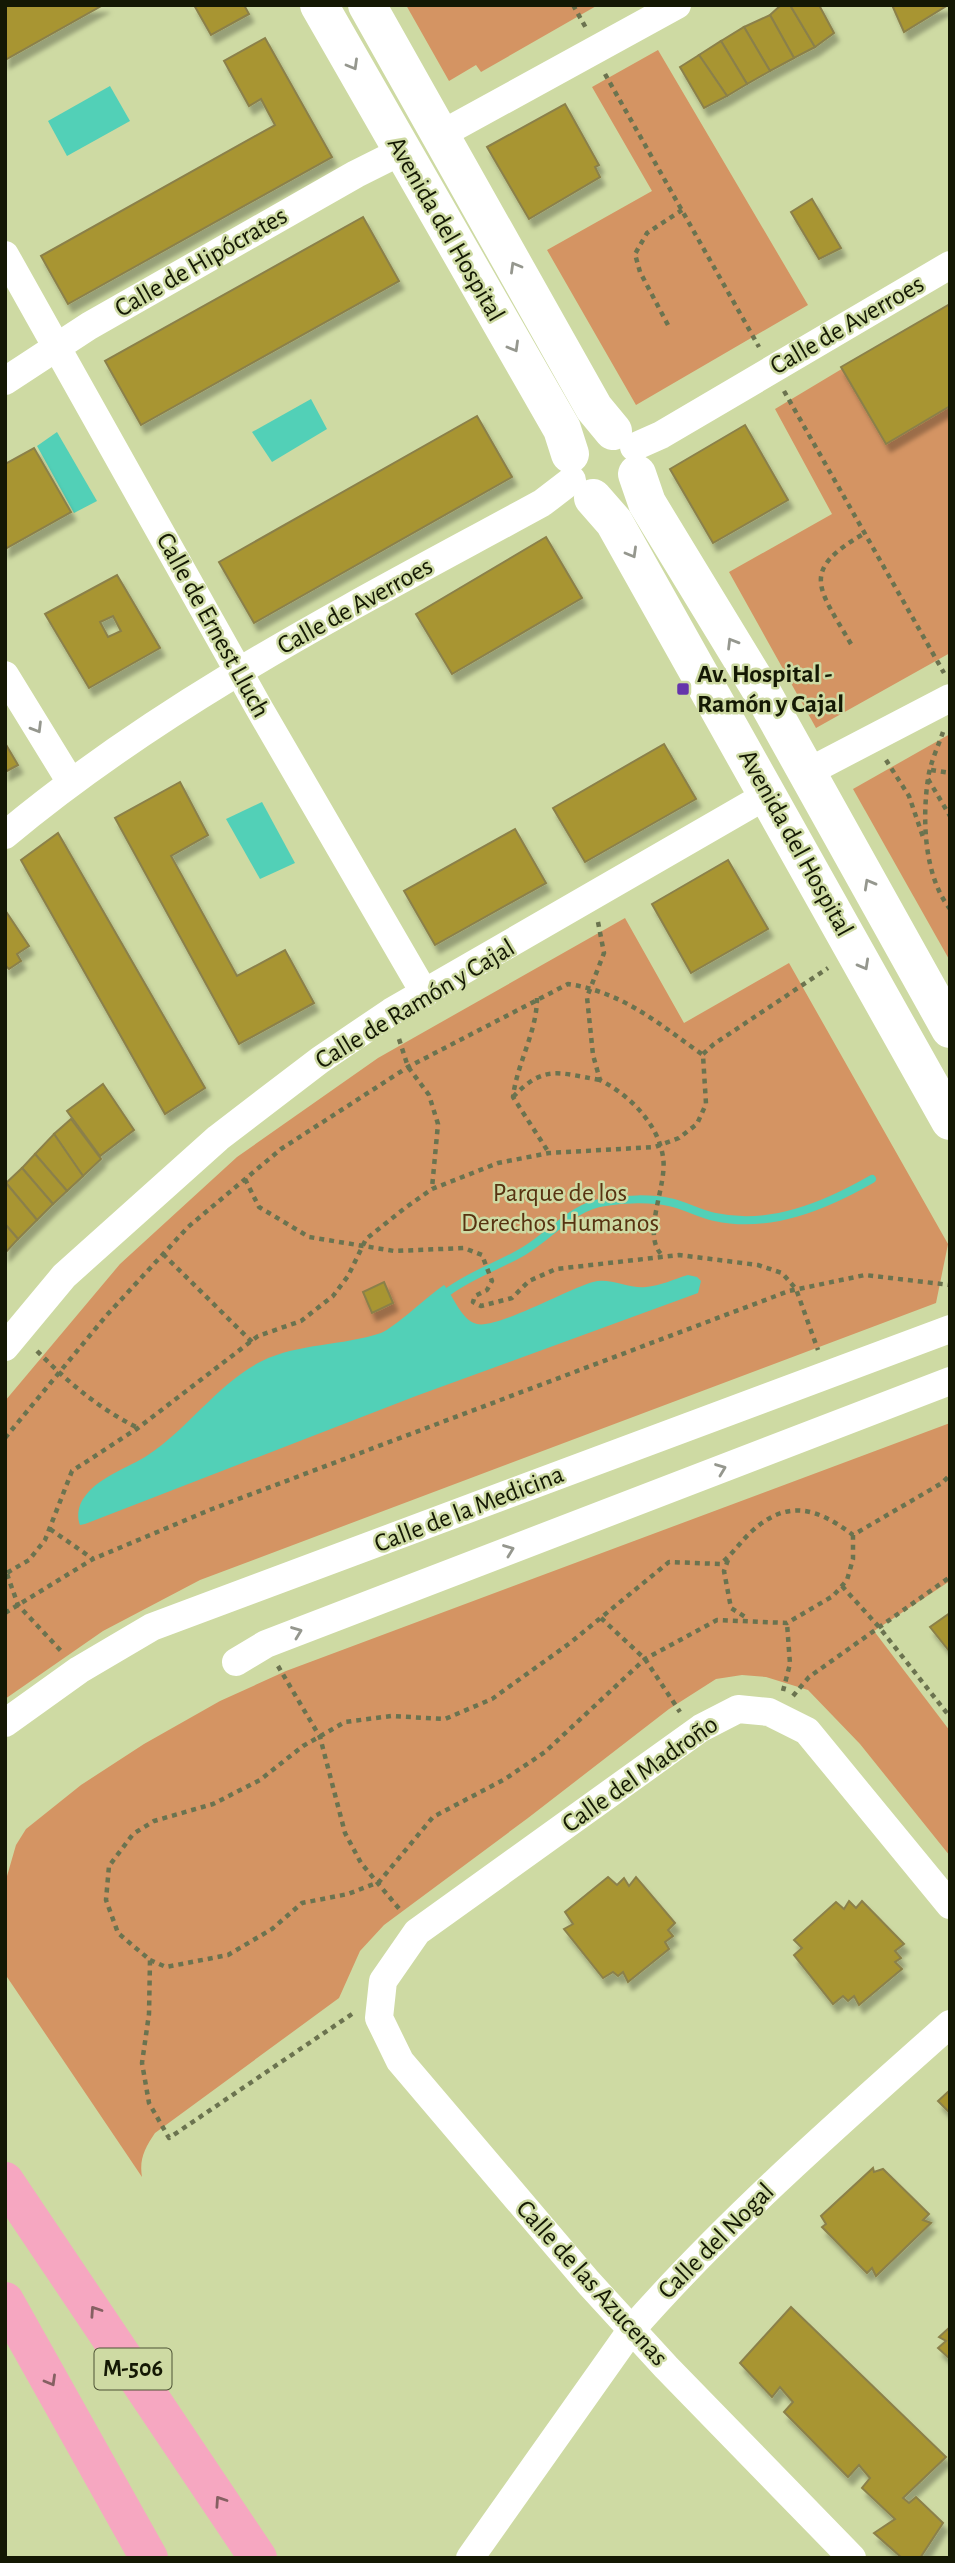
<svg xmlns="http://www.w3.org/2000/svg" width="955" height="2563" font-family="'Alegreya Sans',sans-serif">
  <defs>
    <filter id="shadow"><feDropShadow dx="4.5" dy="8" stdDeviation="2" flood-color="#0004"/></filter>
  </defs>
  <rect width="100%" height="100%" fill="#cedaa3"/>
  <g fill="#d49463">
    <polygon points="406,5 598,5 481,72 476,65 449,81"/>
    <polygon points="658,50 808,305 636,405 547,250 652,191 592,87"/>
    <polygon points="950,304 950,653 816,728 729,572 832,514 775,409"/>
    <polygon points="950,734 950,961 853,789"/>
    <polygon points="625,918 684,1023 789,963 948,1244 936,1303 200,1580 103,1631 5,1699 5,1401 120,1264 237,1157 378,1058"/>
    <path d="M950,1423v158l-76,50 76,100v125l-90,-112 -52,-54 -42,-13 -24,-2 -26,4 -47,30 -141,109 -144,107 -24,26 -21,47 -184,135c-10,15 -16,26 -13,44l-137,-203v-91l11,-38 10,-16 55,-44 63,-41 76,-43 66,-30z"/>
  </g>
  <g fill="#52d0b7">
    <polygon points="110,86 130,121 67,156 48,121"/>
    <polygon points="311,399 327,429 272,462 252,432"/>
    <polygon points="57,432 97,501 74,513 37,446"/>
    <polygon points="262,802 295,863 260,879 226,819"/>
    <path d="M688,1275l9,2 4,4 -3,12 -282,103 -331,128 -5,1c-4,-10 -1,-22 6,-30 15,-19 42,-27 62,-40 41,-27 70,-72 114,-94 37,-18 80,-15 119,-28 13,-5 48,-38 63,-48 10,12 17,35 33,39 20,5 91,-35 116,-42 16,-5 36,7 53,5 14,-1 28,-8 42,-12z"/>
  </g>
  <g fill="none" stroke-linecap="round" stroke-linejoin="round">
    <path stroke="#52d0b7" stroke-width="8" d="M449,1291c25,-18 50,-25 75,-40 27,-16 49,-45 81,-49 19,-3 46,-4 64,0 16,3 30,12 46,15 55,12 110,-11 157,-38"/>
  </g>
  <g fill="#a89533" stroke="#8b804a" stroke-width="2" fill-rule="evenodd" filter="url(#shadow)">
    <polygon points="5,5 103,5 5,60"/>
    <polygon points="194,5 244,5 249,14 211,35"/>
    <polygon points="781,5 790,5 815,47 794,58 770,15"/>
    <polygon points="790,5 819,5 834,33 815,47"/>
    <polygon points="892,5 948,5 904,32"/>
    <polygon points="770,15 794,58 770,71 744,27"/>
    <polygon points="744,27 770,71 747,84 721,41"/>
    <polygon points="265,38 332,157 68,304 41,256 275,125 261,99 249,106 224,61"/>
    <polygon points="721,41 747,84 727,96 699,55"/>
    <polygon points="699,55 727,96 704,108 680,67"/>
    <polygon points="565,104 599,165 595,167 600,177 529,219 487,147"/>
    <polygon points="812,199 841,248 819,259 791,212"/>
    <polygon points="363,217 399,281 141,425 105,361"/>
    <polygon points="950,304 950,406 886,444 841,367"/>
    <polygon points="477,416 512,477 254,623 219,562"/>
    <polygon points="745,425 788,500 713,543 670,469"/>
    <polygon points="34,448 71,512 5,549 5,464"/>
    <polygon points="546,537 582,598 452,674 416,614"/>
    <path d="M117,575l43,73 -71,40 -44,-74zM113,616l8,15 -13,6 -8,-15z"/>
    <polygon points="5,743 18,765 5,772"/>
    <polygon points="664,744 696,799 585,862 553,808"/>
    <polygon points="180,782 208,835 171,856 237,976 285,950 314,1003 239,1044 115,818"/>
    <polygon points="515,829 546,883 435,945 404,891"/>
    <polygon points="58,833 205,1088 165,1114 21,860"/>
    <polygon points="728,860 768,929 691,973 652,904"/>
    <polygon points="5,910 29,946 17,954 21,961 9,969 5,965"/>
    <polygon points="103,1084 134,1130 100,1156 67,1111"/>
    <polygon points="71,1119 101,1159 83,1176 54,1134"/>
    <polygon points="54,1134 83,1176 67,1191 35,1154"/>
    <polygon points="35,1154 67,1191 53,1204 22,1168"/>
    <polygon points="22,1168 53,1204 37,1220 6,1183"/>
    <polygon points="6,1183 37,1220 18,1239 5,1224"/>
    <polygon points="5,1224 18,1239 5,1253"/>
    <polygon points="384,1282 393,1303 372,1313 363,1292"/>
    <polygon points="950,1613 950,1652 930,1627"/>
    <polygon points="608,1877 617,1885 624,1878 629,1886 636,1877 675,1923 668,1930 673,1936 665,1942 669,1949 628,1982 623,1972 618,1976 613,1972 603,1978 564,1929 573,1924 565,1912"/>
    <polygon points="849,1901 856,1908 862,1901 904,1944 895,1951 901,1958 895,1962 902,1969 859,2005 854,1996 848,2001 843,1996 833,2004 794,1955 802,1948 794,1940 836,1902 844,1909"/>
    <polygon points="950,2090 950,2113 938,2101"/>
    <polygon points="873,2168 874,2172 883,2169 929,2214 923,2220 931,2223 876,2276 872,2268 867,2273 822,2227 826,2224 821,2216"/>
    <polygon points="791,2307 946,2457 903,2498 909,2503 916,2497 943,2523 920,2558 902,2558 874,2533 895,2519 862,2488 870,2478 859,2465 848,2477 784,2412 793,2402 780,2387 772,2397 740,2363"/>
    <polygon points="950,2327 950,2359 938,2348 946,2341 939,2337"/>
  </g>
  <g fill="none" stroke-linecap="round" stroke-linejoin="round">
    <g stroke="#6b734f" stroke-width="4.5" stroke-dasharray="5 5" stroke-linecap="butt">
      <polyline points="573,5 586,28"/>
      <polyline points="605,74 759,347"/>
      <polyline points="668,325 640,272 635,254 647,233 682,210"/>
      <polyline points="784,391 944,673"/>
      <path d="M851,644c-33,-57 -52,-73 14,-111"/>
      <path d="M943,732c-5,15 -13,31 -15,47 -6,40 -4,97 22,130"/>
      <polyline points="886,760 909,796 924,840"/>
      <polyline points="931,770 950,773"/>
      <polyline points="928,779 950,816"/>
      <path d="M598,922l6,31 -17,44 6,58 7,25c29,15 58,43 63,77 5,29 -23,79 0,99"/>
      <path d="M537,998c0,34 -20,65 -24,99l36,56"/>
      <polyline points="399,1039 408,1067 429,1095 438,1124 432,1188"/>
      <polyline points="703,1054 714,1044 828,968"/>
      <path d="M513,1097c31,-33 46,-24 87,-17"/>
      <polyline points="245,1179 259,1207 309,1237 394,1251 464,1248 482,1255 492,1281 487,1290 475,1296 473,1302 481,1306 512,1298 529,1281 556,1269 679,1255 758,1265 782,1273 796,1289 818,1350"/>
      <polyline points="163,1254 252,1342"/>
      <path d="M37,1351c32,32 61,57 101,77"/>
      <path d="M5,1438l101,-122 82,-89 93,-78 127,-82 160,-83c55,8 91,40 135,71l3,49 -9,20 -18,14 -24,9 -106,6 -51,10 -66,26 -27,19 -39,31 -18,37 -15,20 -32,25 -43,15 -120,92 -66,43 -27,69 -16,20 -24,14"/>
      <polyline points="50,1529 93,1559"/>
      <polyline points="728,1560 724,1571 731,1608 747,1618"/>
      <polyline points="7,1574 18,1605 62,1652"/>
      <polyline points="842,1586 879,1627 950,1717"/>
      <polyline points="5,1613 93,1559 212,1509 789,1291 865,1275 950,1285"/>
      <polyline points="601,1618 645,1659 680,1712"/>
      <polyline points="278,1666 320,1737 345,1833 361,1863 401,1911"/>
      <polyline points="783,1691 790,1664 787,1623"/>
      <polyline points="793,1696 809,1677 950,1577"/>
      <polyline points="150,1960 166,1967 228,1955 272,1929 302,1903 348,1894 379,1882 433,1817 505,1779 545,1752 645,1659 717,1620 787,1623 833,1596 847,1580 853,1559 853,1535"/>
      <path d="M352,2014l-183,124 -20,-35 -7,-40 7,-49 1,-54 -32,-27 -12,-33 3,-34 24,-32 21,-13 59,-17 47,-24 43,-34 42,-24 46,-6 54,3 47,-20 78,-56 99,-81 51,2c12,-9 20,-22 31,-32 36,-33 65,-25 102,3l89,-52 8,-8"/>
    </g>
    <g stroke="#fff" stroke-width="28">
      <polyline points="440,135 677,5"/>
      <polyline points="5,255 259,708 425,994"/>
      <polyline points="5,381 89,326 356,174 402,151"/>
      <polyline points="634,447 661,435 950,265"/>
      <polyline points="5,675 70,781"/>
      <polyline points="808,772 950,698"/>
      <path d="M5,835c163,-136 352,-231 537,-332l30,-23"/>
      <polyline points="5,1347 64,1276 218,1138 320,1060 391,1012 769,794"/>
      <polyline points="236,1662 266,1644 950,1381"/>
      <polyline points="5,1723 79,1670 152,1627 950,1329"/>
      <path d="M470,2558l162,-229c97,-110 208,-207 318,-305"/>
      <polyline points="852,2558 666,2367 588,2282 400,2061 379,2018 383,1981 417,1932 701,1728 738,1709 769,1712 807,1731 950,1905"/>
    </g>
    <g stroke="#fff" stroke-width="38">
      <polyline points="319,5 562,429 570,454"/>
      <polyline points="367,5 594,408 613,431"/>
      <polyline points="637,474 647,503 762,692 950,1029"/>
      <polyline points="593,498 614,522 950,1121"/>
    </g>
    <g stroke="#f6a7c1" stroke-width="38">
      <polyline points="5,2181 258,2558"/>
      <polyline points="5,2301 149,2558"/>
    </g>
  </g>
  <defs><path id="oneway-chevron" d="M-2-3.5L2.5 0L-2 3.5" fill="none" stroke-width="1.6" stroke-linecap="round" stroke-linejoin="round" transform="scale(1.75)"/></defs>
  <g stroke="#95978e">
    <use href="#oneway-chevron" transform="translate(353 65) rotate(60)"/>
    <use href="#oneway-chevron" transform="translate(515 267) rotate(-120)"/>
    <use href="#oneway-chevron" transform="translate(514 347) rotate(60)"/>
    <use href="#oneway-chevron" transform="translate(632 553) rotate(60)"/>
    <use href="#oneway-chevron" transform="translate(732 643) rotate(-121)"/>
    <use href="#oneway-chevron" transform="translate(37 728) rotate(59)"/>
    <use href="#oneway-chevron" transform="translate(869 884) rotate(-119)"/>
    <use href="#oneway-chevron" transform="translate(864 965) rotate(61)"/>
    <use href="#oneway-chevron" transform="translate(721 1469) rotate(-21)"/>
    <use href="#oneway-chevron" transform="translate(509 1550) rotate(-21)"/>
    <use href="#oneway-chevron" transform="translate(297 1632) rotate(-21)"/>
  </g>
  <g stroke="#856062">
    <use href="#oneway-chevron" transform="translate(95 2311) rotate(-124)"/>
    <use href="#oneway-chevron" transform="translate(51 2381) rotate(60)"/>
    <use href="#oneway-chevron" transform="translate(220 2501) rotate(-124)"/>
  </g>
  <rect fill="#6534ab" stroke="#cedaa3" stroke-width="2.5" x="676" y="682" width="14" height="14" rx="3.5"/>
  <g text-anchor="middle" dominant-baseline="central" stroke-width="5" stroke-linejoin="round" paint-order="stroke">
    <rect fill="#cedaa3" stroke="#4c5234" stroke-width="2" x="94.5" y="2348.5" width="77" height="41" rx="5"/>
    <g font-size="24" font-weight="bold" fill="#141804">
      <text x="133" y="2369">M-506</text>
    </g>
    <g font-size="26" fill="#141804" stroke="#cedaa3">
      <text transform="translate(446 229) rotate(60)">Avenida del Hospital</text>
      <text transform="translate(201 262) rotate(-30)">Calle de Hipócrates</text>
      <text transform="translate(847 325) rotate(-30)">Calle de Averroes</text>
      <text transform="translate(355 606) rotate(-29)">Calle de Averroes</text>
      <text transform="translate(213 625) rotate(61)">Calle de Ernest Lluch</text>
      <text transform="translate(796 843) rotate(61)">Avenida del Hospital</text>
      <text transform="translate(415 1004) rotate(-31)">Calle de Ramón y Cajal</text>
      <text transform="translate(469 1509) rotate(-21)">Calle de la Medicina</text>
      <text transform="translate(640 1774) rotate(-35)">Calle del Madroño</text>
      <text transform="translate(716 2241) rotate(-45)">Calle del Nogal</text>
      <text transform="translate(592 2283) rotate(48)">Calle de las Azucenas</text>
    </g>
    <g font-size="26" font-weight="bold" fill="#141804" stroke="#cedaa3" text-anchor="start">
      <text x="697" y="674">Av. Hospital -<tspan x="697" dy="30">Ramón y Cajal</tspan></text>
    </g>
    <g font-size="26" fill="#573211" stroke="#cedaa3">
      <text x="560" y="1193">Parque de los<tspan x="560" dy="30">Derechos Humanos</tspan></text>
    </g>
  </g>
  <rect width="955" height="2563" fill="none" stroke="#141804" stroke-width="14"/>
</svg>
